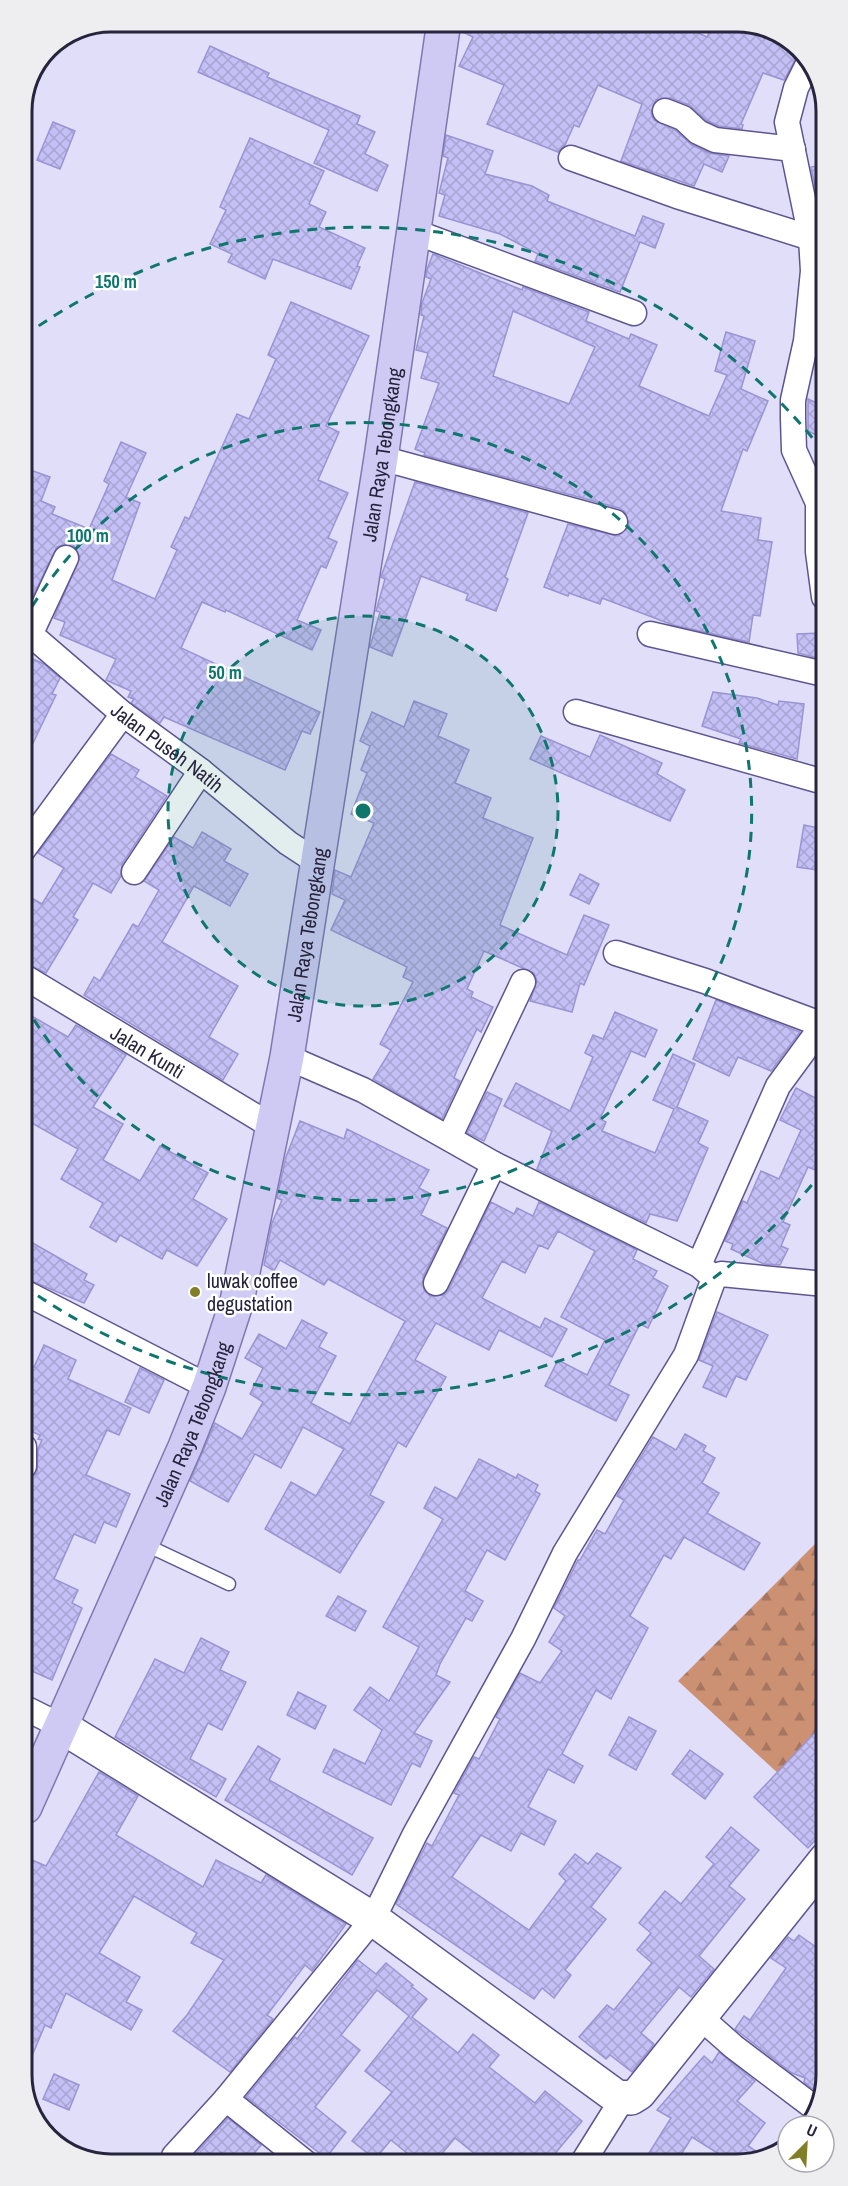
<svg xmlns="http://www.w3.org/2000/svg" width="848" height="2186" font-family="'Archivo Narrow',sans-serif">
  <defs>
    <pattern id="forest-firs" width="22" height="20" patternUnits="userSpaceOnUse" patternTransform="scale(1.5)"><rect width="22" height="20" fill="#cc9173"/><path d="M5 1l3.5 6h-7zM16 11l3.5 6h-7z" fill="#a67660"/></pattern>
    <pattern id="building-cross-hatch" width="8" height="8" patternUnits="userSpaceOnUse" patternTransform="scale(1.5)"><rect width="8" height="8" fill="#c4bff4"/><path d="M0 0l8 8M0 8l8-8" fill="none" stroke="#a8a4d2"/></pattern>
  </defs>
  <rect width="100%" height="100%" fill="#e0def9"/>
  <polygon fill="url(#forest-firs)" points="826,1533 826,1755 782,1777 678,1681"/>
  <g fill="url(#building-cross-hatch)" stroke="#9a94d3" stroke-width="1.5" fill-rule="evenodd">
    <polygon points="462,21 672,21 707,37 715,21 744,21 792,40 800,51 784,80 763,73 741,124 743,125 742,129 719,126 706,120 689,105 670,98 656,100 651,113 654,120 675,130 692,145 709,153 729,156 722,172 704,164 694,186 621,161 642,104 598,85 579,127 574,125 565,145 558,152 487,124 504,85 459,66 473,37 461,31"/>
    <polygon points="210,46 269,73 267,77 360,116 357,124 375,132 365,154 388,165 377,191 314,163 329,130 198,72"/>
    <polygon points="53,122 75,131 60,169 37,160"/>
    <polygon points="446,135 493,151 485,174 532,186 549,195 547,201 635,236 643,216 664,224 655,248 640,242 620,292 535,261 538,254 500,234 439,216 445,195 439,193 448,158 443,156"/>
    <polygon points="250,138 324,171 309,204 326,212 319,227 365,248 357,266 360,267 351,289 273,259 265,279 228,262 232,254 210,244 226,210 220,207"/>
    <polygon points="823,165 823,224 811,167"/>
    <path d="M433,254l89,36 1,-3 66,25 -3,9 43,18 2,-5 26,11 -18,41 70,30 18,-41 -12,-4 11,-39 29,9 -14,48 27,12 -21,50 -4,-2 -22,62 40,7 -3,22 14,2 -12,74 -7,-1 -4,27 -76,-17 -71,-27 -2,6 -31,-11 -1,3 -24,-9 24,-63 50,12 11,-10 -4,-14 -6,-4 -195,-53 1,-2 -10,-4 24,-66 -18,-5 7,-25 -12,-3 8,-34 -3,-1 1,-12 9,-24 -5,-2 1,-8zM513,311l82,36 -26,57 -76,-28z"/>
    <polygon points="291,302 369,336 326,426 339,432 318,480 348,493 328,538 337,542 326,568 321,566 297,620 321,630 312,650 226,610 225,612 202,602 181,648 320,712 310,734 302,731 285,770 164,717 160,723 131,703 134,699 128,697 131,691 106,680 116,659 60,635 65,622 54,618 80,557 73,545 65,544 57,547 32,598 22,594 22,467 50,477 41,501 55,507 52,514 89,529 109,484 104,481 121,442 146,453 126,497 140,503 112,580 155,599 177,550 171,547 185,517 189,519 237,414 249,419 260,395 276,359 268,355"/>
    <polygon points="808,399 823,406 823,416 816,435 808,431"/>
    <polygon points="415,482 528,513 505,577 508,579 496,611 466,600 468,594 421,576 392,656 370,647 380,612 376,611 385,579 381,577 382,574"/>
    <polygon points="820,633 821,659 798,653 797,634"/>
    <polygon points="22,654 44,664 60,678 52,694 56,695 23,764"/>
    <polygon points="713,692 757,698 778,705 779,701 804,704 797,759 739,743 741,739 702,726"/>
    <polygon points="414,701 447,714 438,736 469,750 455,783 491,798 483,818 533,838 500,925 567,955 584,915 609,925 584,985 580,983 572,1012 530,1001 537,981 534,973 484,951 467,989 473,992 471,997 493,1007 481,1032 477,1029 457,1070 454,1078 460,1081 442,1119 373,1079 391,1050 380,1044 413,982 403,977 407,967 331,930 345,900 332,894 335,870 351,877 374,823 351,814 367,773 361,770 370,746 360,741 372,712 404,727"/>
    <polygon points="600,735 662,763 657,774 685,790 670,821 530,759 541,736 590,757"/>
    <polygon points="111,754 139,770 135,777 167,796 122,864 121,876 111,893 93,883 73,917 78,920 46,973 23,962 23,893 42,904 64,868 38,853"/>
    <polygon points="804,825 824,829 824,871 797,867"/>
    <polygon points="202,832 231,849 224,861 248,874 230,906 194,886 162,942 238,986 209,1037 238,1054 223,1080 84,995 94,977 100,981 133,924 138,927 159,890 144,881 174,837 193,848"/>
    <polygon points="580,874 599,884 589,904 570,895"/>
    <polygon points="23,993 31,998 23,1011 68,1037 76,1025 126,1055 93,1107 123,1124 103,1160 140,1181 160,1146 208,1173 193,1199 227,1219 197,1266 167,1250 162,1259 120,1235 116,1242 90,1227 103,1203 61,1179 78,1149 23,1118"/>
    <polygon points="716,1000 800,1032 771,1071 738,1057 729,1076 693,1059"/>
    <polygon points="615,1012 657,1030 645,1057 631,1051 600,1119 606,1122 602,1131 655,1153 674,1109 653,1100 673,1054 695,1064 677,1107 708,1121 698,1143 708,1148 677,1221 650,1214 646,1223 537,1169 552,1131 504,1106 516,1083 570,1111 593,1057 585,1053 593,1035 603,1039"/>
    <polygon points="796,1088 825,1103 825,1174 808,1167 783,1222 790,1225 781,1246 788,1249 780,1265 764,1264 731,1249 733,1244 725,1241 743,1201 747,1203 761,1171 779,1179 801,1130 780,1120"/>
    <polygon points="487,1092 502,1099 484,1141 467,1133"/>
    <polygon points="300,1121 344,1139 347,1129 429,1170 419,1188 431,1194 421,1215 447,1228 423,1277 424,1290 430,1296 443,1295 449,1289 491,1202 514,1214 517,1208 533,1216 539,1202 637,1250 633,1259 657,1271 653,1278 668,1286 648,1328 640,1324 609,1385 629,1395 616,1421 545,1386 558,1360 587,1375 605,1340 561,1317 595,1251 558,1231 548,1249 539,1245 525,1273 502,1261 482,1298 540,1328 545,1318 567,1329 552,1357 499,1330 489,1350 436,1323 415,1360 446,1377 406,1447 398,1442 370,1495 384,1502 340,1573 265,1529 291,1482 316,1496 344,1449 303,1427 281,1468 255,1454 228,1502 190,1481 215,1423 242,1439 263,1402 250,1394 263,1368 245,1358 259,1334 286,1349 302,1320 327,1333 319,1347 336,1356 311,1403 350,1424 405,1321 328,1279 324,1285 280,1260 274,1271 264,1265 272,1223 282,1200 277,1198 286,1157"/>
    <polygon points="24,1238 87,1274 84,1280 94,1285 84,1303 24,1278"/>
    <polygon points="717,1312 768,1335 746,1380 736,1376 726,1397 703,1387 713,1366 699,1360"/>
    <polygon points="44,1345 76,1360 68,1379 131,1408 119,1435 107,1430 86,1475 130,1494 116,1527 104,1522 95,1543 74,1534 54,1579 78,1590 72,1603 82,1608 52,1680 25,1668 24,1481 37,1473 38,1449 42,1440 38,1439 40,1435 24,1428 24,1363 34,1367"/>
    <polygon points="140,1368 164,1380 149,1413 125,1402"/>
    <polygon points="685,1434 706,1446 703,1451 715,1458 702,1483 719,1493 707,1513 760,1543 744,1570 684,1537 671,1559 664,1555 630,1616 648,1628 611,1699 596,1690 562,1754 583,1766 574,1783 548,1769 528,1807 556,1821 544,1845 521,1833 511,1851 481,1835 452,1877 529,1930 566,1881 559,1874 575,1854 588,1864 597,1853 621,1868 591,1907 606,1919 565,1970 571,1975 554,1998 542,1988 534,1999 396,1904 427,1843 432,1846 459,1795 454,1793 474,1757 479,1759 500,1719 496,1717 520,1673 540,1683 562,1651 549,1642 565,1616 554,1608 578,1560 580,1560 597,1530 605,1534 624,1500 617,1496 653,1437 676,1450"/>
    <polygon points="479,1459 516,1478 518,1474 538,1485 535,1491 540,1494 505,1560 487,1550 465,1591 483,1601 472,1621 466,1618 440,1664 436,1675 450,1682 414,1733 432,1741 420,1767 412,1763 391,1805 323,1772 334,1749 365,1764 382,1730 354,1710 370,1687 389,1701 419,1647 383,1627 443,1519 424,1508 435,1487 457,1499"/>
    <polygon points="338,1596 366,1611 355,1631 326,1616"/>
    <polygon points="201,1638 229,1652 220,1670 246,1682 222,1730 208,1723 190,1759 226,1779 216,1797 115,1737 155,1659 184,1673"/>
    <polygon points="298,1692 326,1706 315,1729 287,1715"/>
    <polygon points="629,1717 656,1731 636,1770 609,1755"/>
    <polygon points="826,1721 826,1829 808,1848 754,1797"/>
    <polygon points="258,1746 280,1759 269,1780 373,1838 352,1875 225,1800"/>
    <polygon points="690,1750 723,1774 705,1799 672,1774"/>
    <polygon points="99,1772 138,1796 116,1835 203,1887 216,1860 261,1883 266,1875 346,1924 312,1971 305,1965 267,2015 273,2019 230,2072 173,2031 187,2015 224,1960 191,1943 197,1933 134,1896 99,1953 140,1977 126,2002 142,2010 131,2030 66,1993 51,2028 45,2025 26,2070 25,1857 46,1866"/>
    <polygon points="731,1827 759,1850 729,1886 745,1899 699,1956 714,1969 691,1997 679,1987 641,2033 654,2044 632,2072 610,2055 606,2059 579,2037 607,2005 614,2010 652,1963 637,1950 651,1933 639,1923 665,1891 681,1904 714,1864 706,1857"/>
    <polygon points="799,1935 827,1955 827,2076 821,2095 804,2082 805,2078 792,2073 735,2029 744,2016 750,2020 786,1968 771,1958 788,1937 794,1941"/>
    <polygon points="358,1960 376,1974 386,1963 413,1985 411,1986 427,1999 412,2017 458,2053 473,2034 499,2055 489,2067 535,2103 545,2091 582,2121 548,2162 485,2162 455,2138 434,2163 419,2163 391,2140 375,2159 352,2141 392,2092 365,2071 409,2016 377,1990 341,2035 360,2050 315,2107 346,2132 326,2158 246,2097 295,2037 297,2039"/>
    <polygon points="719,2052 755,2081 737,2101 765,2123 748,2146 768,2159 730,2161 692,2137 677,2161 644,2161 671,2118 657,2110 704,2056 712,2063"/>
    <polygon points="54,2074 79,2085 69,2110 43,2099"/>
    <polygon points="228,2118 261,2145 245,2164 235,2164 221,2152 209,2164 186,2164"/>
  </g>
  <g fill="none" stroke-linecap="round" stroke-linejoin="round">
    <g stroke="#5d5690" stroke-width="15">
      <polyline id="service" points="144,1544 229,1584"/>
    </g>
    <g stroke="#5d5690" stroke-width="27">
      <g id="minor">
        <polyline points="809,62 796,88 787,122 811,238 813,271 806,341 793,400 793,419 794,450 818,503 818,552 824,597"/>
        <polyline points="665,111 683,118 698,132 715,140 793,149"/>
        <polyline points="571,158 677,196 811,238"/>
        <polyline points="415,232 634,313"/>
        <polyline points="381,458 615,522"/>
        <path id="s1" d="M22,627l101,87 78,57 87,72 29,19"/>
        <polyline points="31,633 66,558"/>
        <polyline points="650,634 824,674"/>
        <polyline points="576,712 824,782"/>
        <polyline points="23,850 123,714"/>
        <polyline points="134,872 201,771"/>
        <polyline points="616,953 705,981 823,1025"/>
        <path id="s2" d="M23,976l250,151"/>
        <polyline points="449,1138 523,982"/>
        <polyline points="699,1265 778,1086 825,1022"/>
        <polyline points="714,1278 721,1274 825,1284"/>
        <polyline points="436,1283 494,1164"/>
        <polyline points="24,1292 209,1387"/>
        <polyline points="24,1447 24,1466"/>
        <polyline points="25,1708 59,1725"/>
        <polyline points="700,2017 734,2047 816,2109"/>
        <polyline points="226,2099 306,2163"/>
        <polyline points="174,2156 226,2099 373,1919 415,1834 523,1639 565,1553 686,1355 714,1278 699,1265 494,1164 363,1090 287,1057"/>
        <polyline points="583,2162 623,2098"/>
      </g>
    </g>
    <g stroke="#5d5690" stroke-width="36">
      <polyline id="secondary" points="59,1725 373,1919 617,2097 631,2098 639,2093 826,1859"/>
    </g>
    <g stroke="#7e78af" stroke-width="36">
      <g id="primary">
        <path id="s3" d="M25,1807l160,-360 24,-60 28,-86 50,-244 94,-599 63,-437"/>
      </g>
    </g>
    <use href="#service" stroke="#fff" stroke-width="12"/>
    <use href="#minor" stroke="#fff" stroke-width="24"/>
    <use href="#secondary" stroke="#fff" stroke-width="33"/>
    <use href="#primary" stroke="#cecaf4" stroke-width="33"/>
  </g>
  <circle cx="363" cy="811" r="195" fill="#0f766e" fill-opacity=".12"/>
  <g fill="none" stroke="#0f766e" stroke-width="3" stroke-dasharray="10 8">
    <circle cx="363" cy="811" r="195"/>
    <path d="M23 622A389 389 0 1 1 24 1003"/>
    <path d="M823 1171A584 584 0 0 1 24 1286M24 336A584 584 0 0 1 823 451"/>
  </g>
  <circle fill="#807e26" stroke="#fff" stroke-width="2" cx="195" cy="1292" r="6"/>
  <g text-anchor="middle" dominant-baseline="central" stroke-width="5" stroke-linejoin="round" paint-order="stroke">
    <g font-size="20" fill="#27243d" stroke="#fff">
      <text stroke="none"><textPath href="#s3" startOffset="1408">Jalan Raya Tebongkang</textPath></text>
      <text stroke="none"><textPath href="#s1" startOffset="189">Jalan Puseh Natih</textPath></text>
      <text stroke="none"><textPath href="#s3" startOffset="922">Jalan Raya Tebongkang</textPath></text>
      <text stroke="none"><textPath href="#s2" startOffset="146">Jalan Kunti</textPath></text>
      <text stroke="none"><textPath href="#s3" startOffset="418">Jalan Raya Tebongkang</textPath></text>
    </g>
    <g font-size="20" fill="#27243d" stroke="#fff" text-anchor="start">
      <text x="207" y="1280">luwak coffee<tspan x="207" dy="23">degustation</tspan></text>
    </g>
  </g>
  <path d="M0 0H848V2186H0ZM111 32H737A79 79 0 0 1 816 111V2075A79 79 0 0 1 737 2154H111A79 79 0 0 1 32 2075V111A79 79 0 0 1 111 32Z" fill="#eeedef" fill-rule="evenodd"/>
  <path fill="none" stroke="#27243d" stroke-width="3" d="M111 32H737A79 79 0 0 1 816 111V2075A79 79 0 0 1 737 2154H111A79 79 0 0 1 32 2075V111A79 79 0 0 1 111 32Z"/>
  <circle cx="363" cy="811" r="9" fill="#0f766e" stroke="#fff" stroke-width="3"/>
  <g font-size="18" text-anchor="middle" font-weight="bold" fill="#0f766e" stroke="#fff" stroke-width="5" stroke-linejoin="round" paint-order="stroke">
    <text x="116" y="288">150 m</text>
    <text x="88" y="542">100 m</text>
    <text x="225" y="679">50 m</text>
  </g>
  <g transform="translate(806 2144) rotate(24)"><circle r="28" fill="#ffffff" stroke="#a9a7b1" stroke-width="1.5"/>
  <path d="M0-4.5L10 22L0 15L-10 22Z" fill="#807e26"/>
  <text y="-9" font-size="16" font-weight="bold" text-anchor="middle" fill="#27243d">U</text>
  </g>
</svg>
